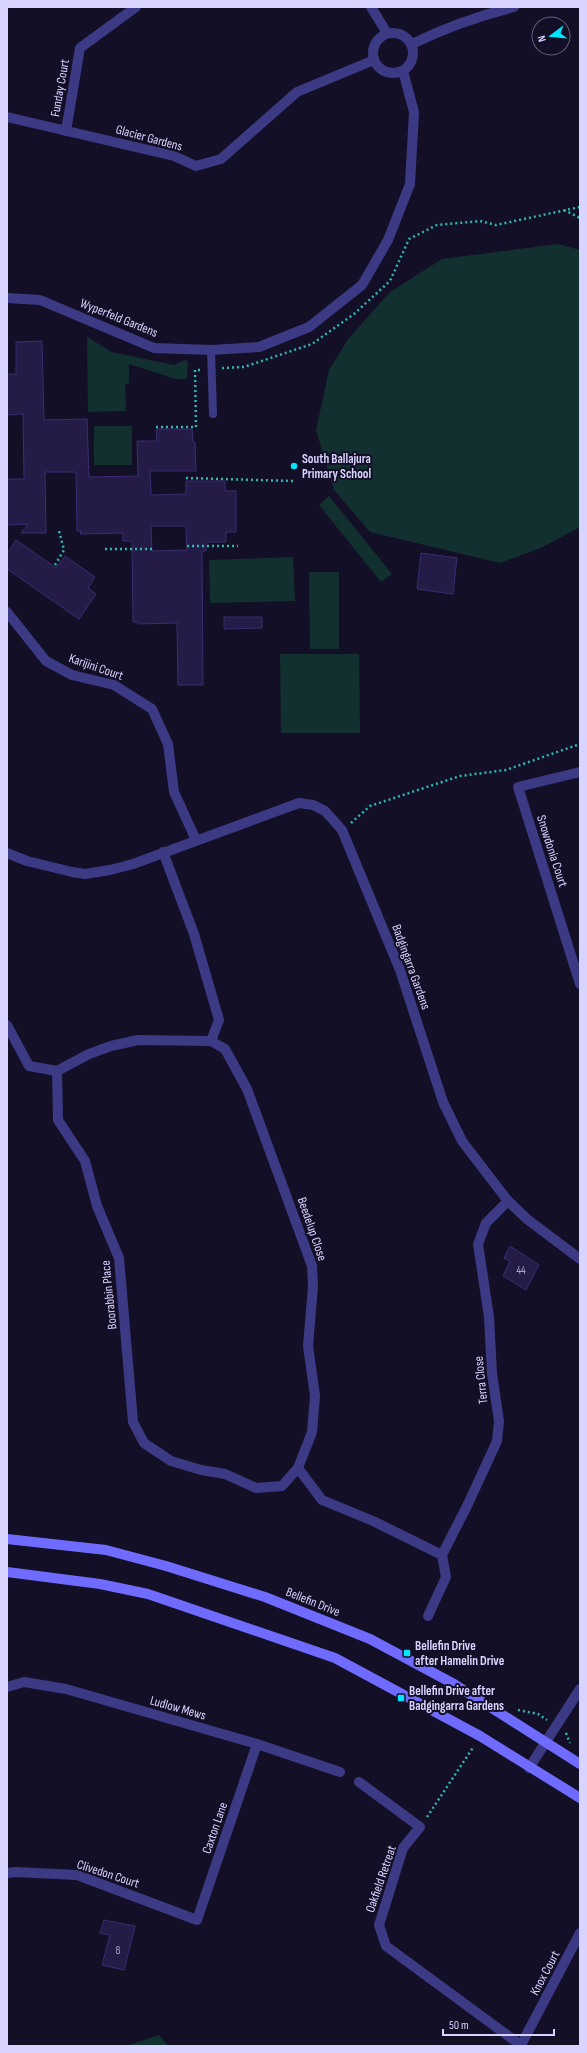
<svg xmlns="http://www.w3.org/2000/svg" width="587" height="2053" font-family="'Sofia Sans Condensed',sans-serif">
  <rect width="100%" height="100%" fill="#130f26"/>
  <g fill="#12302f">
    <polygon points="558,244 580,250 580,527 541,548 500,563 370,532 334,490 316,430 329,370 348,339 390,292 442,259"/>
    <polygon points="87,337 112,352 174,365 185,360 188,362 187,379 176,379 129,364 129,383 125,384 126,411 88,412"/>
    <rect x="94" y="426" width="38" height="39"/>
    <polygon points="329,496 392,574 381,582 319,505"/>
    <polygon points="293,557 295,601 210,603 209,560"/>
    <polygon points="309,572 339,572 339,649 310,649"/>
    <polygon points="280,654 359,654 360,733 281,733"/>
    <polygon points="159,2035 168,2046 126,2046"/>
  </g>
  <g fill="#241b47" stroke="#3b2d73" fill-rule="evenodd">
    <path d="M42,341l2,79 43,-1 2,58 49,-1 -1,-35h20l-1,-12h36l1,13h2l1,29h-46l1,24 35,-1v-13h39v10h11v41h-10v10h-20v9h-4l1,134h-25l-1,-62 -39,1 -1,-2h-4l-1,-81h-9v-8l-43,1 1,-3h-4l-1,-59h-31l1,61h-25l7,-9 -21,1v-46h17l-1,-65 -16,1v-41h9v-32zM151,526h35l1,24 -35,1z"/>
    <polygon points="16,540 56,568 65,556 95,577 88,588 96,594 79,619 7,569 7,554"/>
    <polygon points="421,553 457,558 453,594 417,589"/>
    <polygon points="224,617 262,617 262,628 224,629"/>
    <polygon points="510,1246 539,1265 526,1290 503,1276 510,1261 504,1258"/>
    <polygon points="104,1920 135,1926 124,1970 102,1965 110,1935 100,1933"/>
  </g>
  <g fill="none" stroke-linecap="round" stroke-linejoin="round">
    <g stroke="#2fb8b0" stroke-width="2.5" stroke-dasharray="2 3" stroke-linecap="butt">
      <polyline points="564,210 580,218"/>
      <polyline points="222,368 244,367 312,344 354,314 390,281 409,239 437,225 480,221 496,225 580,207"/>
      <polyline points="156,427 196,427 195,370 201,370"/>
      <polyline points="186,478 293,481"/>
      <polyline points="187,546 238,546"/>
      <polyline points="105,549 152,549"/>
      <polyline points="55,565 64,550 59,531"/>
      <polyline points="351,823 370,806 460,776 506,770 580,744"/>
      <polyline points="518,1710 538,1714 547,1720"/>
      <polyline points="566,1733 570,1743"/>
      <polyline points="427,1817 474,1746"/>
    </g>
    <polyline stroke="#3d3a85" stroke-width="8" points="211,350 213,414"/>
    <g stroke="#3d3a85" stroke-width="10">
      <polyline points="371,7 387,33"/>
      <circle cx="393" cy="53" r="20"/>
      <path d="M412,44c33,-16 66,-28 102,-37"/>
      <polyline points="7,117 174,156 196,166 221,159 297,92 374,60"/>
      <polyline points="66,131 80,48 136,7"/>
      <polyline points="7,298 40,300 154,348 211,350 259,347 309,327 362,285 388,240 410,184 414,112 403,71"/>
      <polyline points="7,612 46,661 72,675 114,685 152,709 168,744 174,792 196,840"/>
      <polyline points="580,772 518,787 580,984"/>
      <polyline points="163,852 194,934 219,1020 211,1041"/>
      <polyline points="7,853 27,861 72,872 85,874 110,870 133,864 299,803 313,805 325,811 342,830 400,970 443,1102 462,1141 508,1201 527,1219 580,1259"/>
      <polyline points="7,1025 29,1066 57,1071 58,1120 85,1161 97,1206 119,1258 133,1422 144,1443 171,1461 201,1470 225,1474 256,1488 282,1486 298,1468 312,1432 315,1396 308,1346 313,1287 312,1266 247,1089 225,1049 211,1041 138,1040 111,1046 89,1054 57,1071"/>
      <polyline points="298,1468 322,1500 373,1521 442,1555 468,1504 497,1441 499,1421 492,1374 489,1317 478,1244 486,1223 508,1201"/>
      <polyline points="428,1616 446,1577 442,1555"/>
      <polyline points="7,1687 24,1682 66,1689 257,1744 340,1772"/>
      <polyline points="529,1768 580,1689"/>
      <polyline points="359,1782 420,1827 403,1848 379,1925 386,1946 522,2046"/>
      <polyline points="7,1873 15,1872 77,1875 197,1920 257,1744"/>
      <polyline points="521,2045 580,1933"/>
    </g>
    <g stroke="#6f6bff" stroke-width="10">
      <polyline points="7,1539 106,1550 166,1566 265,1597 370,1639 454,1684 580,1764"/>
      <polyline points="7,1572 100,1584 148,1594 335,1658 480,1736 580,1798"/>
    </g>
  </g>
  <g fill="#00e5ff" stroke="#130f26" stroke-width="1.5">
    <circle cx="294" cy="466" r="4"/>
    <rect x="403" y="1649" width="8" height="8" rx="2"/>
    <rect x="397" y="1694" width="8" height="8" rx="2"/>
  </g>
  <g text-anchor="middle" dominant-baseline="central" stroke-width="4" stroke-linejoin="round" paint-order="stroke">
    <g font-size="11" fill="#aca6d1">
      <text x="521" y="1270">44</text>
      <text x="118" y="1950">8</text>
    </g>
    <g font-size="13" fill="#d9d4ff" stroke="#130f26">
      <text transform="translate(60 88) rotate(-80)">Funday Court</text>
      <text transform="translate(149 138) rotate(15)">Glacier Gardens</text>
      <text transform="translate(119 318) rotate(22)">Wyperfeld Gardens</text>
      <text transform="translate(96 667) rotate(19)">Karijini Court</text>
      <text transform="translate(552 851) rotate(72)">Snowdonia Court</text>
      <text transform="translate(411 967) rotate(70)">Badgingarra Gardens</text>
      <text transform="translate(312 1229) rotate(71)">Beedelup Close</text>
      <text transform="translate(109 1295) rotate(-96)">Boorabbin Place</text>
      <text transform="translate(481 1380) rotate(-96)">Terra Close</text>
      <text transform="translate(313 1602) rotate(22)">Bellefin Drive</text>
      <text transform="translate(178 1708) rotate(16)">Ludlow Mews</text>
      <text transform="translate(215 1828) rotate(-71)">Caxton Lane</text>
      <text transform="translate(108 1874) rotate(18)">Clivedon Court</text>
      <text transform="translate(381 1879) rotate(-71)">Oakfield Retreat</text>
      <text transform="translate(545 1973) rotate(-62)">Knox Court</text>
    </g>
    <g font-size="13" font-weight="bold" fill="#d9d4ff" stroke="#130f26" text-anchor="start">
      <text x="302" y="459">South Ballajura<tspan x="302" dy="15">Primary School</tspan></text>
      <text x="415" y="1646">Bellefin Drive<tspan x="415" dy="15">after Hamelin Drive</tspan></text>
      <text x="409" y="1691">Bellefin Drive after<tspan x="409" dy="15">Badgingarra Gardens</tspan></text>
    </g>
  </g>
  <rect width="587" height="2053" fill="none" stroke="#d9d4ff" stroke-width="16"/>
  <g transform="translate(551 36) rotate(254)"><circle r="19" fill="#130f26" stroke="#625e7d"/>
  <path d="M0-3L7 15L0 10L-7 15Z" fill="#00e5ff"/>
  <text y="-6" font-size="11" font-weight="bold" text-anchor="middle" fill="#d9d4ff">N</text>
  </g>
  <path d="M443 2029v6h111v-6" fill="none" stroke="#d9d4ff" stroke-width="2"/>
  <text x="449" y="2029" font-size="12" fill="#d9d4ff" stroke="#130f26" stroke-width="3" paint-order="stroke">50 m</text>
</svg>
